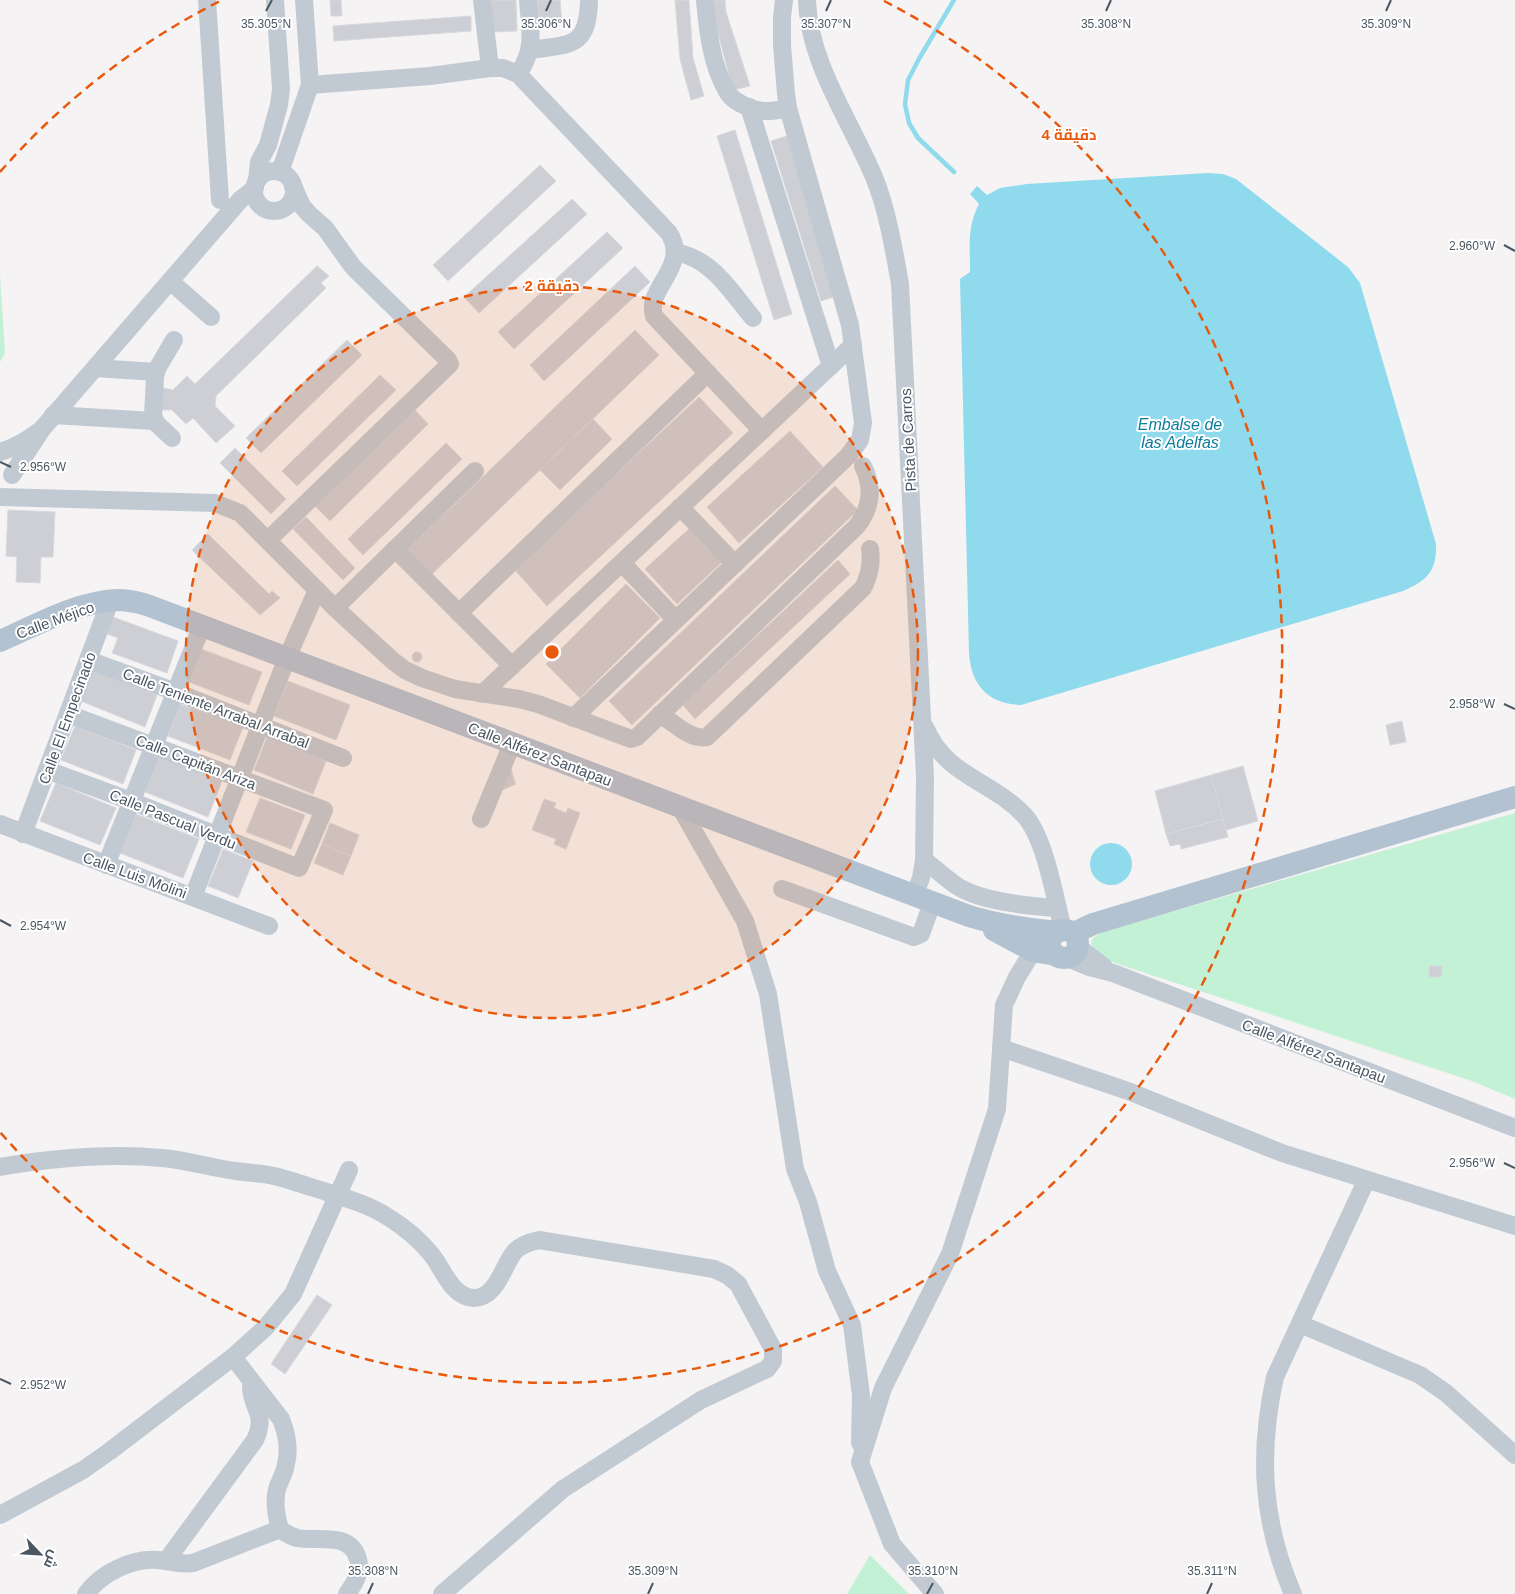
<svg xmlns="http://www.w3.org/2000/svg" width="1515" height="1594" font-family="Arial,Cairo,sans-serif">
  <rect width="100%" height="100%" fill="#f5f3f3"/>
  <g fill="#c3f1d5">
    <polygon points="0,274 5,353 0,362"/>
    <polygon points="1515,813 1515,1099 1469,1080 1103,959 1094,950 1091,944 1093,938 1102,932"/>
    <polygon points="870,1555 909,1594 847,1594"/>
  </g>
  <g fill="#90daee">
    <path d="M1208,173l15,1 13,5 112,88 12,16 76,261c1,27 -9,37 -33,47l-382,114c-33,-1 -50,-20 -52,-52l-9,-374 10,-7c0,-25 -3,-46 9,-68l-9,-10 7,-8 10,9 13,-7 27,-4z"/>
    <circle cx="1111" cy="864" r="21"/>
  </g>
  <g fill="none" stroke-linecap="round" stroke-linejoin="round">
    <polyline stroke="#90daee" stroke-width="4.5" points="954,172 918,138 909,123 905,104 908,80 920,57 954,0"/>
  </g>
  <g fill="#cdcfd5" stroke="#d7d9de">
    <polygon points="330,0 341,0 342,16 331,16"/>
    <polygon points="491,0 516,0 517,31 492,32"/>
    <polygon points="537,0 560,0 562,24 539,25"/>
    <polygon points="675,0 689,0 693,58 704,96 691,100 680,59"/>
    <polygon points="711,0 725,0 726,12 750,86 733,90 712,10"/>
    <polygon points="471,16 471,31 334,41 333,26"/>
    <polygon points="735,130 792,314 774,320 717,136"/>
    <polygon points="790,135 840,295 821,301 771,141"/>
    <polygon points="540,165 556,181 448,281 433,265"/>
    <polygon points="572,199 587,214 479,313 464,297"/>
    <polygon points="607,232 623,248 514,349 498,332"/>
    <polygon points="317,266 329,276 321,283 326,288 216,396 215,406 235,426 216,443 193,418 186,424 172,410 158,410 159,387 173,390 187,376 195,384"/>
    <polygon points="635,266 650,282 544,381 530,365"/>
    <polygon points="635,330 659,355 430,576 406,551"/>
    <polygon points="347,340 362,355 261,453 246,438"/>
    <polygon points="380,375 396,390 297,486 282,471"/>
    <polygon points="699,397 733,433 547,606 514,569"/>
    <polygon points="413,408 428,424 330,521 314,505"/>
    <polygon points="593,419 612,439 560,490 540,470"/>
    <polygon points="790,431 823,467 739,543 707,507"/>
    <polygon points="446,443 462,459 363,555 348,539"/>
    <polygon points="235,448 286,499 271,514 220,463"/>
    <polygon points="835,486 858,510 632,725 609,701"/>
    <polygon points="8,510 55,512 53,557 41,557 40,583 16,582 17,557 6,556"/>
    <polygon points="306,517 355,568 343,580 293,529"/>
    <polygon points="691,527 723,561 677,604 645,569"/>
    <polygon points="208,534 269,594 272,591 280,598 260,615 192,550"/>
    <polygon points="838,560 850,574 695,719 683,705"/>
    <polygon points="626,584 660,618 580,698 546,664"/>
    <polygon points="113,617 178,641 167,673 112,653 118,638 107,634"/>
    <polygon points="201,649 262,672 249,705 189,682"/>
    <circle cx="417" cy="657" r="5"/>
    <polygon points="93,670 157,695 145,727 81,701"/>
    <polygon points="288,681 350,705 336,740 274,716"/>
    <polygon points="180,704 243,727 230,760 168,736"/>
    <polygon points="1402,721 1406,742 1390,745 1386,725"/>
    <polygon points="75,726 136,750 123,784 61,760"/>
    <polygon points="267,737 326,761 313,794 254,770"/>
    <polygon points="159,756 222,781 208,817 145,792"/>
    <polygon points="1243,766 1258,821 1226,830 1211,775"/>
    <polygon points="511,768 515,783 516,784 500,791"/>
    <polygon points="1211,775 1223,819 1166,834 1155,791"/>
    <polygon points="56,783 116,808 100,845 40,821"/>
    <polygon points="260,798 305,815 291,849 246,832"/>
    <polygon points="544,799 556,803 554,808 566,813 568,808 580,813 566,849 554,844 556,839 532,830"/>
    <polygon points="136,814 199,839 183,878 120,853"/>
    <polygon points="1223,819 1228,837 1181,849 1180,844 1170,846 1166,834"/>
    <polygon points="330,823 359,835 351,856 322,844"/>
    <polygon points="322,844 351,856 343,875 314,863"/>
    <polygon points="223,849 253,861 238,898 208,886"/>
    <polygon points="1429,966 1442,966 1441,977 1429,977"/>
    <polygon points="317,1295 332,1305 285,1374 271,1364"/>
  </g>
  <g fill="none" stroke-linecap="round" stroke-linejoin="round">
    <g stroke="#c1cad2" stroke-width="18">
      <polyline points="207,0 220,200"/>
      <polyline points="482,0 490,68"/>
      <path d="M705,0c3,31 6,65 23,93 7,11 29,19 41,18 7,0 13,-2 19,-3"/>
      <path d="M807,0c2,63 43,120 67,177 13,31 20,73 26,107l25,493 -1,83 -3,18 -7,18"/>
      <path d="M530,50c41,-6 58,-2 59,-50"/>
      <path d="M518,74c18,-25 12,-45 10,-74"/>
      <path d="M310,85l120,-9 60,-8h13l15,6 151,159c21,34 -24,55 -15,83l108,115"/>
      <polyline points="749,107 831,366"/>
      <circle cx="274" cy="191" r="20"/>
      <polyline points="280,172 310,85 304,0"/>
      <polyline points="257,181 259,162 268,145 279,105 281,89 275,0"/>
      <path d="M675,252c38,7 55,39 78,66"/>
      <polyline points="170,281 211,317"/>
      <polyline points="95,368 156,372"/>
      <polyline points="53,415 154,421"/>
      <polyline points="172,438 156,423 153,415 155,377 157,369 174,340"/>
      <path d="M0,452c14,-4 26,-11 38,-20"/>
      <polyline points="12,475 42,429 241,199 255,188"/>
      <path d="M0,497l215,6 25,10 95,95 58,53 12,9 17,8 33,11 64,10 19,5 93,35 6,-2 220,-211c14,-18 17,-38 6,-60"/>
      <polyline points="680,507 735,564"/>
      <polyline points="268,540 450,364 448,360 353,267 325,228 309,214 302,206 293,186"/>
      <polyline points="395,549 512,666"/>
      <polyline points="622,563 676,620"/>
      <polyline points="335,608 475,471"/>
      <polyline points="459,613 708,373"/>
      <polyline points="88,660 176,692 343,758"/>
      <polyline points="482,694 853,345"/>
      <path d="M660,714c13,8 31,27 47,23l156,-149c7,-13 9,-25 7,-39"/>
      <polyline points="573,718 848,456 860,440 863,423 850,325 788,108 786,94 782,45 782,17 784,0"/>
      <path d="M925,727c20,49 66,53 99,88 21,22 31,84 39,115"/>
      <polyline points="47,770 131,801 299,868 324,810 68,714"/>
      <polyline points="680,807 745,921 768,994 795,1169 808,1202 827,1271 852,1325 861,1395 860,1443"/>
      <polyline points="481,819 512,744"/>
      <polyline points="0,824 269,926"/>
      <polyline points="23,834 110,601"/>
      <path d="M924,860c11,8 21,18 33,26 25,16 71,20 101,22"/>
      <polyline points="106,865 202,626"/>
      <polyline points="782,889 914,937 921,934 932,903"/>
      <polyline points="193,897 287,658 317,590"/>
      <polyline points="1078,947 1104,967"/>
      <polyline points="1067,958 1089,967 1113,973 1515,1128"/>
      <polyline points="1001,1048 1128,1091 1282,1153 1515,1226"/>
      <path d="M0,1167c53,-9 108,-14 162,-9 25,2 49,10 74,13 13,2 26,2 38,5 13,3 27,8 40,12 25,8 52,15 74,29 16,10 31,22 43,37 12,14 20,43 43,44 23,0 29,-33 41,-47 6,-6 15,-9 24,-11l175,29 13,6 11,9 35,65v12l-6,8 -66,31 -138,89 -121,105"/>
      <polyline points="1300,1324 1420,1375 1446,1393 1515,1455"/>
      <path d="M233,1357l48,62c6,15 9,29 5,45 -1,8 -5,15 -8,22 -5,14 -2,29 2,43 5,4 10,7 17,9 21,4 53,-7 61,21 4,13 -4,25 -11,35"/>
      <polyline points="0,1515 83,1470 110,1451 233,1357 266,1327 293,1294 349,1170"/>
      <path d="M166,1561l89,-121c12,-26 -3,-30 -4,-53"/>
      <path d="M86,1594c15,-21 46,-36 72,-34 12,1 22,5 35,3l87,-34"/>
      <polyline points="935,1594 892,1544 860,1462 883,1388 950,1254 997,1109 1004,1005 1017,977 1033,951"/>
      <path d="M1293,1594c-31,-72 -35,-140 -18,-217l91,-196"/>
    </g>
    <g stroke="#b3c2d1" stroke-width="22">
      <path d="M0,641c37,-16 76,-39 117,-41 10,0 20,2 30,5l822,311c29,9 58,13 89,16"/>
      <circle cx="1064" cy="944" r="14"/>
      <polyline points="994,930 1033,951 1056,955"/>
      <polyline points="1074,933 1093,924 1515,797"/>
    </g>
  </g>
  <path fill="none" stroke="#4a5661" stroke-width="2" d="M266,11l6,-11M546,11l5,-11M826,11l5,-11M1106,11l5,-11M1386,11l5,-11M1504,245l11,6M0,462l11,5M1504,704l11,5M0,920l11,6M1504,1163l11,5M0,1379l11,5M368,1594l5,-11M648,1594l5,-11M927,1594l6,-11M1207,1594l5,-11"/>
  <circle cx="552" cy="652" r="366" fill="#e8590c" fill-opacity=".12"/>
  <g fill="none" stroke="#e8590c" stroke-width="2.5" stroke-dasharray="9 6">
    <circle cx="552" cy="652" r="366"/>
    <path d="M0 172A731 731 0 0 1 220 1M884 1A731 731 0 1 1 0 1132"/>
  </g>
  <g text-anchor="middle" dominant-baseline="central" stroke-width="4" stroke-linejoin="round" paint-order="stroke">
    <g font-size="15" fill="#4a5661" stroke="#fff">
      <text transform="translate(908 440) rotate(-93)">Pista de Carros</text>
      <text transform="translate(55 620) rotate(-20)">Calle Méjico</text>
      <text transform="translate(216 708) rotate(21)">Calle Teniente Arrabal Arrabal</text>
      <text transform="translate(67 718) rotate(-70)">Calle El Empecinado</text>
      <text transform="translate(540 754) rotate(21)">Calle Alférez Santapau</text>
      <text transform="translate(196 762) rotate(21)">Calle Capitán Ariza</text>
      <text transform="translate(173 819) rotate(22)">Calle Pascual Verdu</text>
      <text transform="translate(135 875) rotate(20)">Calle Luis Molini</text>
      <text transform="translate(1314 1051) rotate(21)">Calle Alférez Santapau</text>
    </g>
    <g font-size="16" font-style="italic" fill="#0c7c9b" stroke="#fff">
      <text x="1180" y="424">Embalse de<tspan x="1180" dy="18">las Adelfas</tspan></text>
    </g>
  </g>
  <g font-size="12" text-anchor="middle" fill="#4a5661" stroke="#fff" stroke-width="4" stroke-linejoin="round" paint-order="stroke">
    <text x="266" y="28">35.305°N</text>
    <text x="546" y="28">35.306°N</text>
    <text x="826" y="28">35.307°N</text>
    <text x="1106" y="28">35.308°N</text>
    <text x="1386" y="28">35.309°N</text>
    <text x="1472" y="250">2.960°W</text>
    <text x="43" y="471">2.956°W</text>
    <text x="1472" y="708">2.958°W</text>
    <text x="43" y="930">2.954°W</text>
    <text x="1472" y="1167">2.956°W</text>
    <text x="43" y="1389">2.952°W</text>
    <text x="373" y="1575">35.308°N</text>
    <text x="653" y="1575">35.309°N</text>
    <text x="933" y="1575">35.310°N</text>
    <text x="1212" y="1575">35.311°N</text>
  </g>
  <circle cx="552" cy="652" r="8" fill="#e8590c" stroke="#fff" stroke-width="2.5"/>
  <g font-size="15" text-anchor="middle" font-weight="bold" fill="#e8590c" stroke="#fff" stroke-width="4" stroke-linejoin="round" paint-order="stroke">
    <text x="1069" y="140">4 دقيقة</text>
    <text x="552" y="291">2 دقيقة</text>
  </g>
  <g transform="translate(40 1554) rotate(115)" stroke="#ffffff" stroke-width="4" paint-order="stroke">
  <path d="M0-4L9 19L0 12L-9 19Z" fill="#4a5661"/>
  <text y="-8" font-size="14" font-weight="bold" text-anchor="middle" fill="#4a5661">ش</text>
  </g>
</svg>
